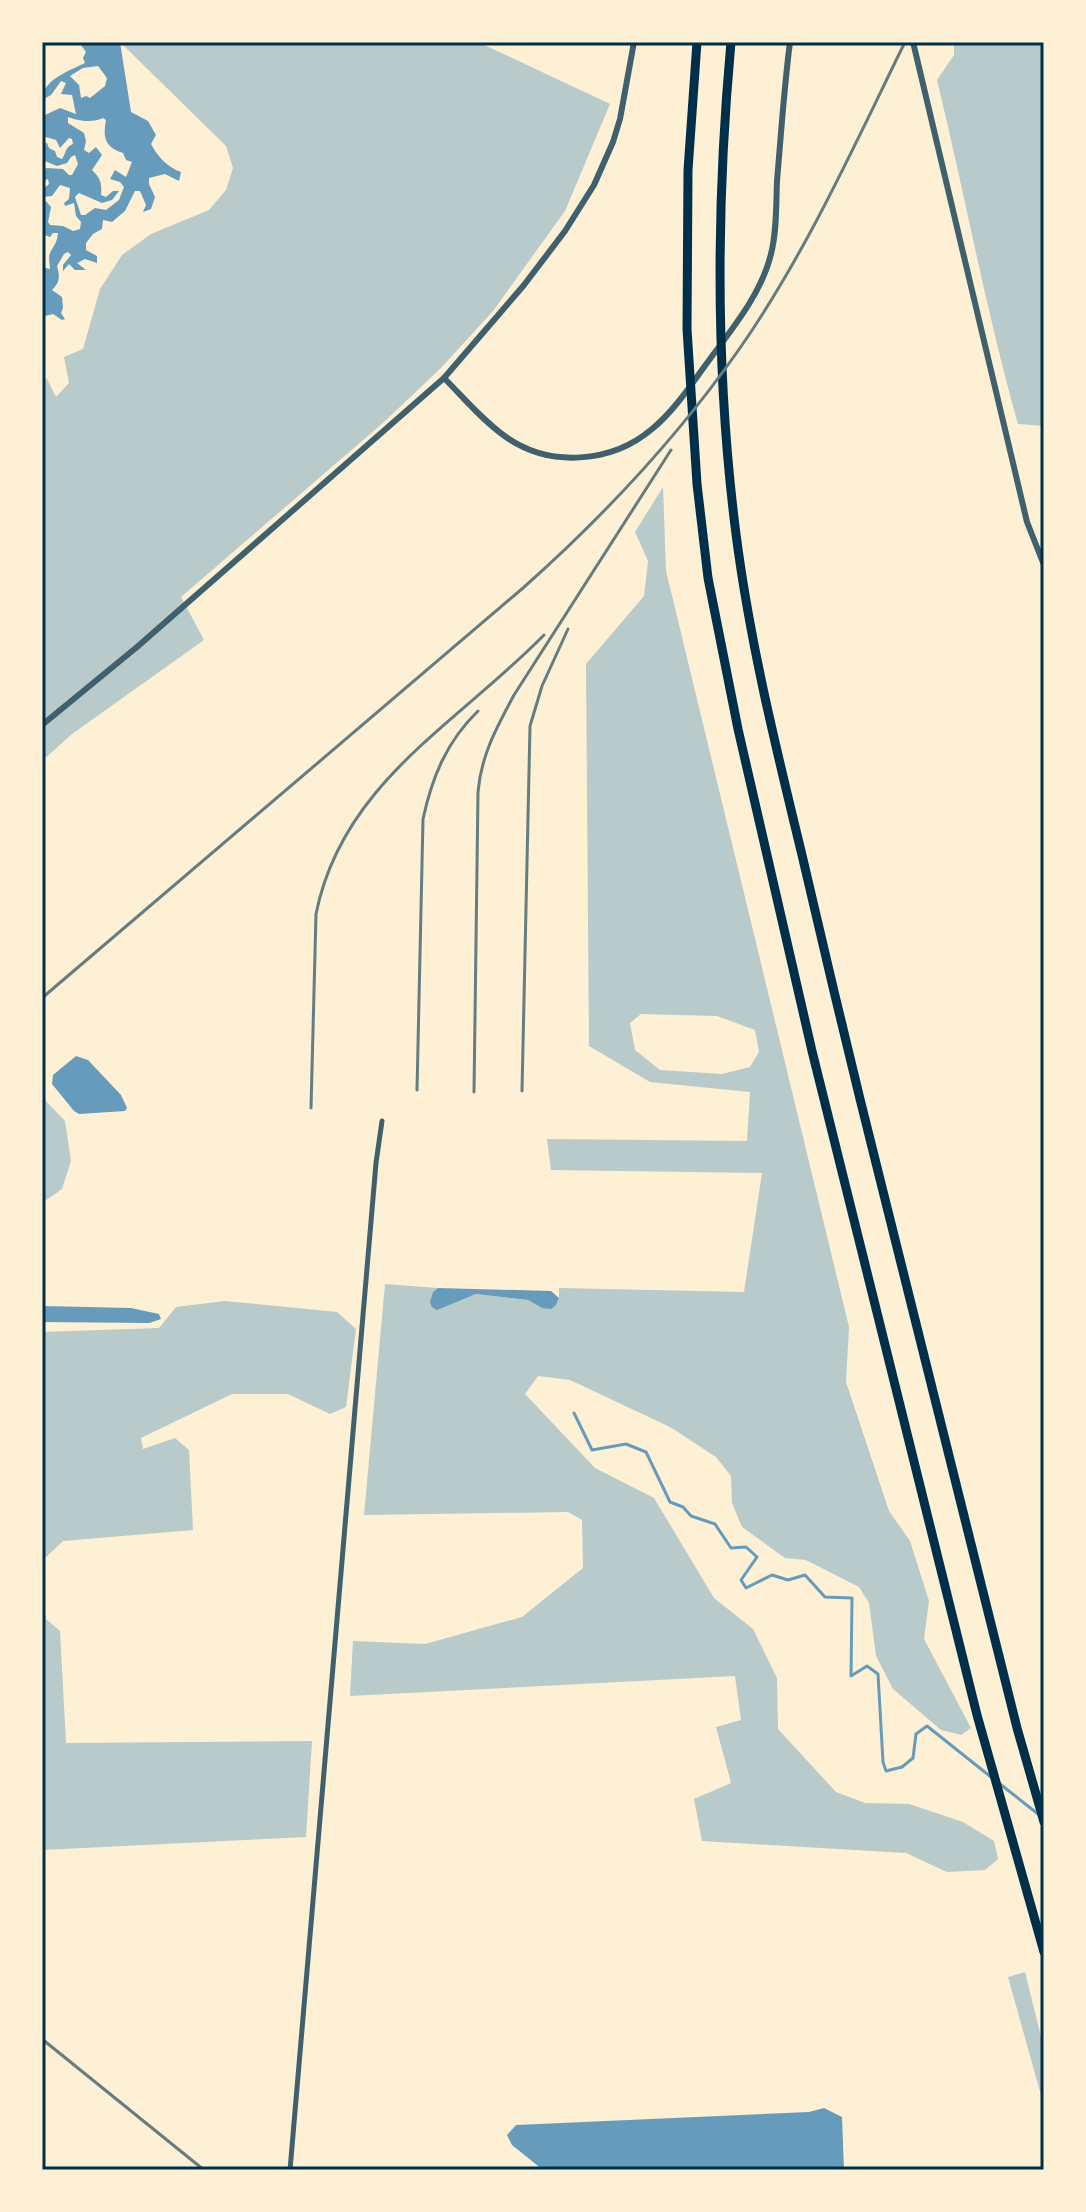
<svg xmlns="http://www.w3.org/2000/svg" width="1086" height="2212" font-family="'Libre Baskerville',serif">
  <rect width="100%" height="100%" fill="#fdf0d5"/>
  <g fill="#b9caca" fill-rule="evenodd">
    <polygon points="120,42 478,42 610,104 565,211 493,311 441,368 384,422 181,597 204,640 72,734 42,761 42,376 47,379 56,397 69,383 64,357 83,349 100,289 122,255 151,234 209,210 226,190 233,168 226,146"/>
    <path d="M954,42h90v384l-26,-2c-32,-113 -53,-229 -81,-344l17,-25z"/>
    <path d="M663,487l3,84 183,756 -3,55 43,129 21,30 19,60 -5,38 47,89 -10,7 -20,-5 -48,-41 -17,-33 -7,-53 -10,-16 -53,-27 -21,-2 -43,-31 -10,-24 -1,-27 -15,-19 -46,-30 -100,-47 -32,-4 -13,18 70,74 59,30 60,100 39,31 24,49 1,51 58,63 29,11 44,1 54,18 31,19 4,18 -13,11 -38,2 -41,-19 -204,-12 -8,-42 37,-16 -15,-56 25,-7 -6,-44 -385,20 3,-55 72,3 97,-27 61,-49 -1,-48 -14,-8 -204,3 21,-231 53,4 -5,4 4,17 39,-15 52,6 14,8 14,-3 3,-7v-10l185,4 18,-119 -211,-3 -4,-31 200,2 3,-49 -100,-10 -61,-36 -3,-382 58,-68 4,-35 -13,-29zM641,1014l76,2 38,14 4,22 -9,15 -28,7 -62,-4 -25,-20 -5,-27z"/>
    <polygon points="42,1097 65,1121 71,1161 62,1189 42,1203"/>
    <polygon points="225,1301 337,1312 356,1329 346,1407 330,1414 288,1394 232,1394 141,1438 143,1449 175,1438 189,1450 193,1530 63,1541 42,1561 42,1332 159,1328 176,1307"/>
    <polygon points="42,1590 46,1619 60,1631 66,1743 312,1741 306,1837 42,1850"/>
    <polygon points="1025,1972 1044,2049 1044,2106 1008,1977"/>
  </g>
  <g fill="#669bbc" fill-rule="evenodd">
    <path d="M74,42h46l11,70 17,9 8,14 -5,9c7,13 16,23 30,28l-2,9 -14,-7 -16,4v6l6,13 -4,12 -8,3 3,-7 -6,-14h-5l-10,20 -13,11 -9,-2 -1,9 -9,5 -7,9v7l11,6v7l-12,-4 -8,4 9,7h-11l-6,-6 -6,7v-6l8,-10 -3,-3 -4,2 -7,12c3,11 3,16 -5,24l10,7 1,11 -2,5 4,6 -3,1 -9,-6 -8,2 -3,3v-52l8,2c0,-5 -2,-11 0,-16 4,-8 7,-10 8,-20h-5l-3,4 -8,-3v-31l4,-2 5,6 -3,15 2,3 13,1 10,5 7,-2 1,-7 -5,-6 -2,-13 -9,3 -1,-3 5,-4 1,-11 -10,-3 -8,11 -10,1v-7l7,-6 -1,-5 -6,3v-9l4,-5 17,1 6,6h3l6,-11 -3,-9 -4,2 -4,6 -10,3 -15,-6v-17h5l2,5 6,3 2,6 5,2c5,-7 2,-11 11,-15l-1,-5 -3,-1 -9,10 -4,-8 -14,-4 1,-20 17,-8 16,6 -4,-19 -11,-1 5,-11 -5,-2 -10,14 -9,5c0,-20 27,-29 43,-37l-2,-5 3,-6 -5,-7zM98,66l9,12 -2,8 -15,12 -4,-2 -5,2 -2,-13 -9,-9 13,-8zM68,117c9,4 26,6 35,1l3,2c-3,17 -2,27 17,33l3,7 6,2 -6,15 -11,-7 -5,9 10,3 4,5 -5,13 -13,10 -11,-2 -10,7h-4l-6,-18 4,-4 23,10 10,-3 7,-9h-6l-7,6 -5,-2c1,-11 0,-16 -9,-25l10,-15 -6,-8 -7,6 -5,-3 2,-9 -2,-8 -16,-10z"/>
    <polygon points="76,1056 88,1060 121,1095 127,1108 125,1111 79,1114 74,1111 52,1084 53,1075"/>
    <polygon points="438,1288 551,1291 559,1298 556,1305 551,1309 542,1308 528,1300 476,1294 437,1310 432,1307 430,1302 433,1292"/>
    <polygon points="42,1306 131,1308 159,1314 161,1319 149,1323 42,1322"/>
    <polygon points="824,2108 842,2117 844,2170 543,2170 512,2145 507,2135 516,2125 809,2112"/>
  </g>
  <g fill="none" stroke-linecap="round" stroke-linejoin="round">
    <g stroke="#669bbc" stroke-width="3">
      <polyline points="574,1413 592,1450 626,1444 646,1452 670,1502 683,1507 691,1516 715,1524 731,1548 746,1547 757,1557 741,1580 746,1588 772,1575 788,1580 805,1575 825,1597 852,1598 851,1676 867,1666 878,1674 883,1762 886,1771 902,1767 913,1758 916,1734 927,1726 991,1777"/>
      <polyline points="1000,1784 1038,1814"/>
    </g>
    <polyline stroke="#3f606c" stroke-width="5" points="290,2170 376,1163 382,1121"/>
    <g stroke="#3f606c" stroke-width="6">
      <polyline points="913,42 1027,522 1044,565"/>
      <path d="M444,378c20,20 39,43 62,59 44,31 106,26 146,-8 22,-18 38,-43 55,-66 24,-33 54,-68 64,-109 6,-24 5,-49 6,-73 4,-46 7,-93 13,-139"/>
      <polyline points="42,725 137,647 444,378 524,285 565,231 594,185 613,142 620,119 634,42"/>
    </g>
    <g stroke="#003049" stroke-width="9">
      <polyline points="697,42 688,170 687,329 697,484 708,578 738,729 812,1051 977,1715 1044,1952"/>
      <path d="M731,42c-15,164 -16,328 5,492 14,109 40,214 66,321 19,81 38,163 58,244 52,210 105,419 157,629l27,94"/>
    </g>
    <g stroke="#657d81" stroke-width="3">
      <path d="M42,998l481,-410c81,-72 155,-151 217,-240 66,-95 114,-202 165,-306"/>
      <path d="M417,1090l6,-271c9,-42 24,-78 55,-108"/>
      <polyline points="522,1091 530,726 542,686 568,629"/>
      <path d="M474,1092l4,-300c3,-37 19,-65 36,-97l157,-245"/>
      <path d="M311,1108l5,-194c26,-131 141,-190 228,-279"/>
      <polyline points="42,2039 204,2170"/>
    </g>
  </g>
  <rect width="1086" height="2212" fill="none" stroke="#fdf0d5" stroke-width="88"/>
  <rect x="44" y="44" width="998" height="2124" fill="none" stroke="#003049" stroke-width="3"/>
</svg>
